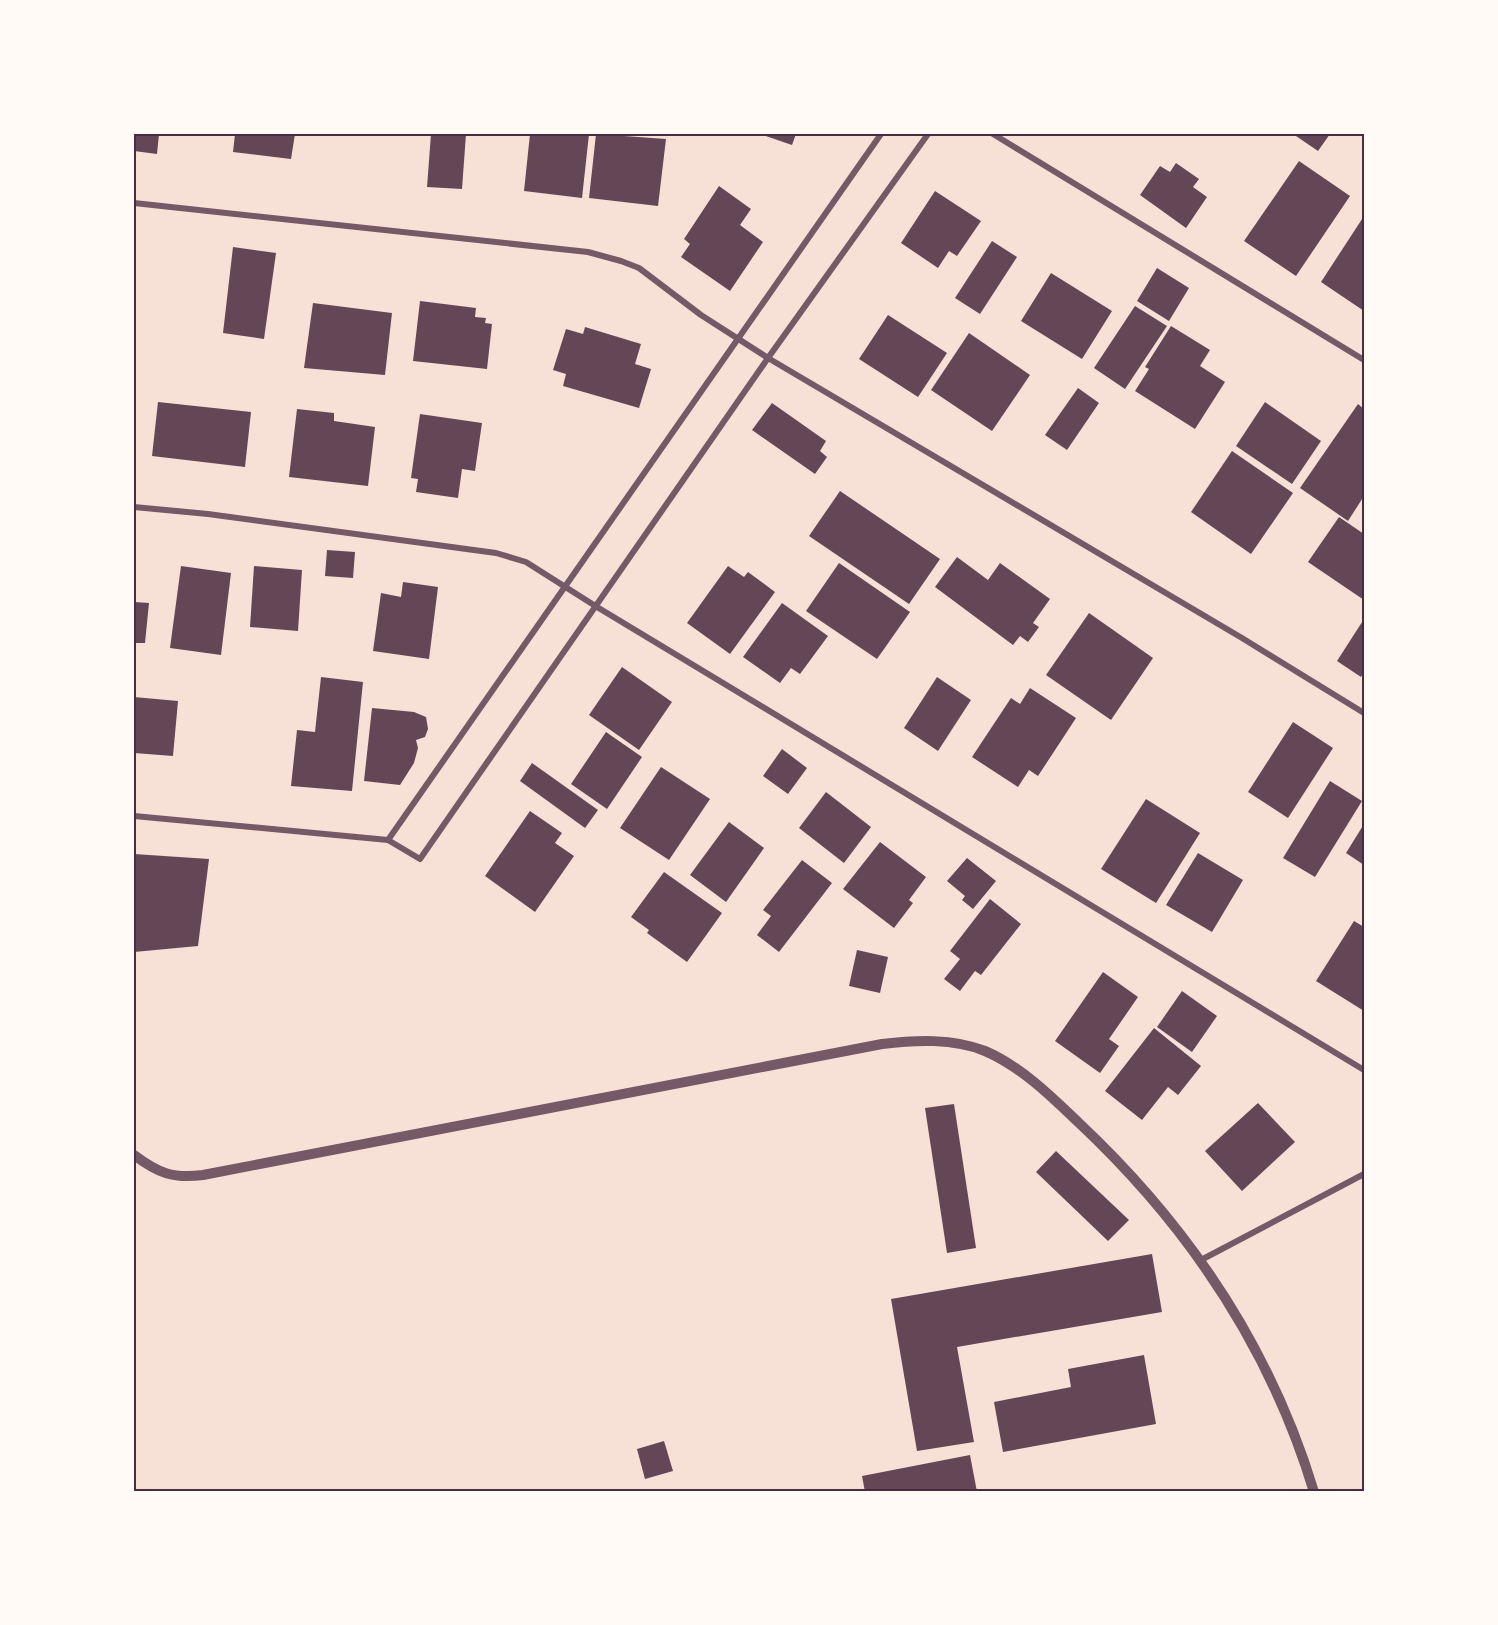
<svg xmlns="http://www.w3.org/2000/svg" width="1498" height="1625" font-family="Karla,sans-serif">
  <rect width="100%" height="100%" fill="#f7e1d7"/>
  <g fill="#644757">
    <polygon points="134,134 159,134 157,154 134,151"/>
    <polygon points="235,134 295,134 291,159 233,152"/>
    <polygon points="431,134 466,134 462,189 427,187"/>
    <polygon points="530,134 589,134 582,198 524,191"/>
    <polygon points="596,134 666,139 658,206 589,198"/>
    <polygon points="760,134 796,134 792,145"/>
    <polygon points="1293,134 1330,134 1318,151"/>
    <polygon points="1299,161 1350,196 1296,276 1244,241"/>
    <polygon points="1176,163 1199,179 1193,187 1207,197 1186,228 1140,195 1160,166 1170,172"/>
    <polygon points="719,186 751,209 740,225 763,242 730,291 681,257 690,244 684,239"/>
    <polygon points="935,191 981,221 957,256 949,251 938,268 901,243"/>
    <polygon points="1364,216 1364,311 1321,282"/>
    <polygon points="992,241 1017,257 980,314 955,298"/>
    <polygon points="233,247 276,253 264,339 223,333"/>
    <polygon points="1157,268 1189,288 1169,321 1137,301"/>
    <polygon points="1051,273 1112,311 1082,359 1021,321"/>
    <polygon points="420,301 476,308 475,317 486,318 485,323 492,324 487,369 413,361"/>
    <polygon points="313,303 392,313 385,375 304,368"/>
    <polygon points="1135,306 1167,326 1125,389 1094,368"/>
    <polygon points="888,315 947,353 918,397 859,359"/>
    <polygon points="1171,326 1210,350 1200,366 1225,382 1195,429 1135,391 1149,369 1145,367"/>
    <polygon points="585,327 641,344 635,364 651,369 639,408 563,386 566,374 553,370 566,329 583,334"/>
    <polygon points="969,333 1030,375 992,431 931,390"/>
    <polygon points="1078,388 1099,403 1067,450 1045,435"/>
    <polygon points="158,402 251,412 245,467 152,456"/>
    <polygon points="1265,402 1321,441 1292,484 1236,446"/>
    <polygon points="772,403 826,441 820,451 827,457 815,474 752,430"/>
    <polygon points="1358,404 1364,409 1364,496 1348,521 1300,488"/>
    <polygon points="297,409 334,413 334,421 375,427 368,486 289,477"/>
    <polygon points="420,414 482,423 475,471 462,469 458,498 416,492 418,479 411,478"/>
    <polygon points="1232,451 1293,493 1251,554 1191,512"/>
    <polygon points="840,491 940,559 909,604 809,536"/>
    <polygon points="1339,517 1364,534 1364,600 1308,562"/>
    <polygon points="327,550 355,552 353,578 325,576"/>
    <polygon points="957,557 988,580 1000,563 1050,599 1033,623 1039,627 1028,642 1020,636 1013,645 935,587"/>
    <polygon points="839,563 910,612 877,659 806,611"/>
    <polygon points="181,566 231,573 221,655 170,648"/>
    <polygon points="254,566 302,570 298,631 250,627"/>
    <polygon points="728,566 744,577 748,572 775,592 730,654 687,623"/>
    <polygon points="403,582 438,587 429,659 373,651 381,593 401,597"/>
    <polygon points="134,602 149,603 145,643 134,643"/>
    <polygon points="782,603 828,636 800,674 791,668 780,683 743,657"/>
    <polygon points="1089,613 1153,658 1111,720 1046,675"/>
    <polygon points="1364,619 1364,671 1361,677 1337,661"/>
    <polygon points="622,667 672,702 639,750 589,715"/>
    <polygon points="321,677 363,682 352,791 291,786 297,730 315,732"/>
    <polygon points="937,677 971,700 938,751 904,728"/>
    <polygon points="1030,688 1076,718 1038,776 1029,770 1018,787 972,757 1011,698 1020,704"/>
    <polygon points="134,697 178,701 173,756 134,753"/>
    <polygon points="372,708 414,712 426,717 428,729 425,737 416,740 418,748 414,763 400,785 364,781"/>
    <polygon points="1293,722 1333,748 1288,818 1248,792"/>
    <polygon points="606,732 642,757 607,809 571,784"/>
    <polygon points="782,749 807,768 788,794 763,776"/>
    <polygon points="532,763 598,810 585,828 520,781"/>
    <polygon points="661,767 710,799 669,860 620,828"/>
    <polygon points="1330,781 1362,801 1315,877 1283,858"/>
    <polygon points="826,792 871,827 844,863 799,828"/>
    <polygon points="1146,799 1200,833 1156,903 1101,869"/>
    <polygon points="530,811 562,833 555,843 574,856 535,912 485,876"/>
    <polygon points="729,822 764,848 726,902 690,875"/>
    <polygon points="1364,824 1364,865 1346,853"/>
    <polygon points="880,842 926,877 909,900 913,903 894,928 843,889"/>
    <polygon points="1198,853 1243,880 1212,932 1166,905"/>
    <polygon points="134,854 209,859 198,946 134,952"/>
    <polygon points="967,858 996,881 973,909 962,900 965,896 947,881"/>
    <polygon points="802,860 832,883 779,952 757,935 771,916 763,910"/>
    <polygon points="664,872 722,913 687,962 647,933 649,930 631,917"/>
    <polygon points="990,899 1021,924 981,975 975,971 960,991 944,979 960,959 950,951"/>
    <polygon points="1354,921 1364,927 1364,1011 1316,981"/>
    <polygon points="857,950 888,957 880,993 849,986"/>
    <polygon points="1103,972 1138,997 1109,1039 1119,1046 1100,1073 1055,1041"/>
    <polygon points="1182,991 1217,1016 1192,1052 1157,1027"/>
    <polygon points="1154,1028 1201,1066 1178,1095 1168,1087 1142,1120 1105,1091"/>
    <polygon points="1258,1103 1295,1142 1242,1191 1205,1151"/>
    <polygon points="954,1104 976,1248 947,1253 925,1108"/>
    <polygon points="1056,1151 1129,1220 1108,1241 1036,1172"/>
    <polygon points="1152,1254 1162,1312 957,1347 974,1442 917,1451 891,1299"/>
    <polygon points="1144,1355 1156,1424 1003,1452 994,1402 1071,1387 1068,1369"/>
    <polygon points="664,1441 673,1471 645,1479 637,1449"/>
    <polygon points="970,1455 977,1492 865,1492 862,1476"/>
  </g>
  <g fill="none" stroke-linecap="round" stroke-linejoin="round">
    <g stroke="#755966" stroke-width="6">
      <polyline points="993,134 1364,360"/>
      <polyline points="134,203 588,252 621,261 639,268 701,315 768,358 1242,638 1364,713"/>
      <polyline points="134,507 208,514 496,553 526,562 597,607 1364,1070"/>
      <polyline points="134,816 388,840 420,859 768,358 928,134"/>
      <polyline points="388,840 881,134"/>
      <polyline points="1201,1260 1364,1174"/>
    </g>
    <path stroke="#755966" stroke-width="10" d="M134,1155c24,18 39,24 69,20l679,-131c33,-4 71,-6 103,7 35,15 65,44 93,71 110,103 192,224 236,370"/>
  </g>
  <rect width="1498" height="1625" fill="none" stroke="#fffaf5" stroke-width="270"/>
  <rect x="135" y="135" width="1228" height="1355" fill="none" stroke="#4a2c40" stroke-width="2"/>
</svg>
